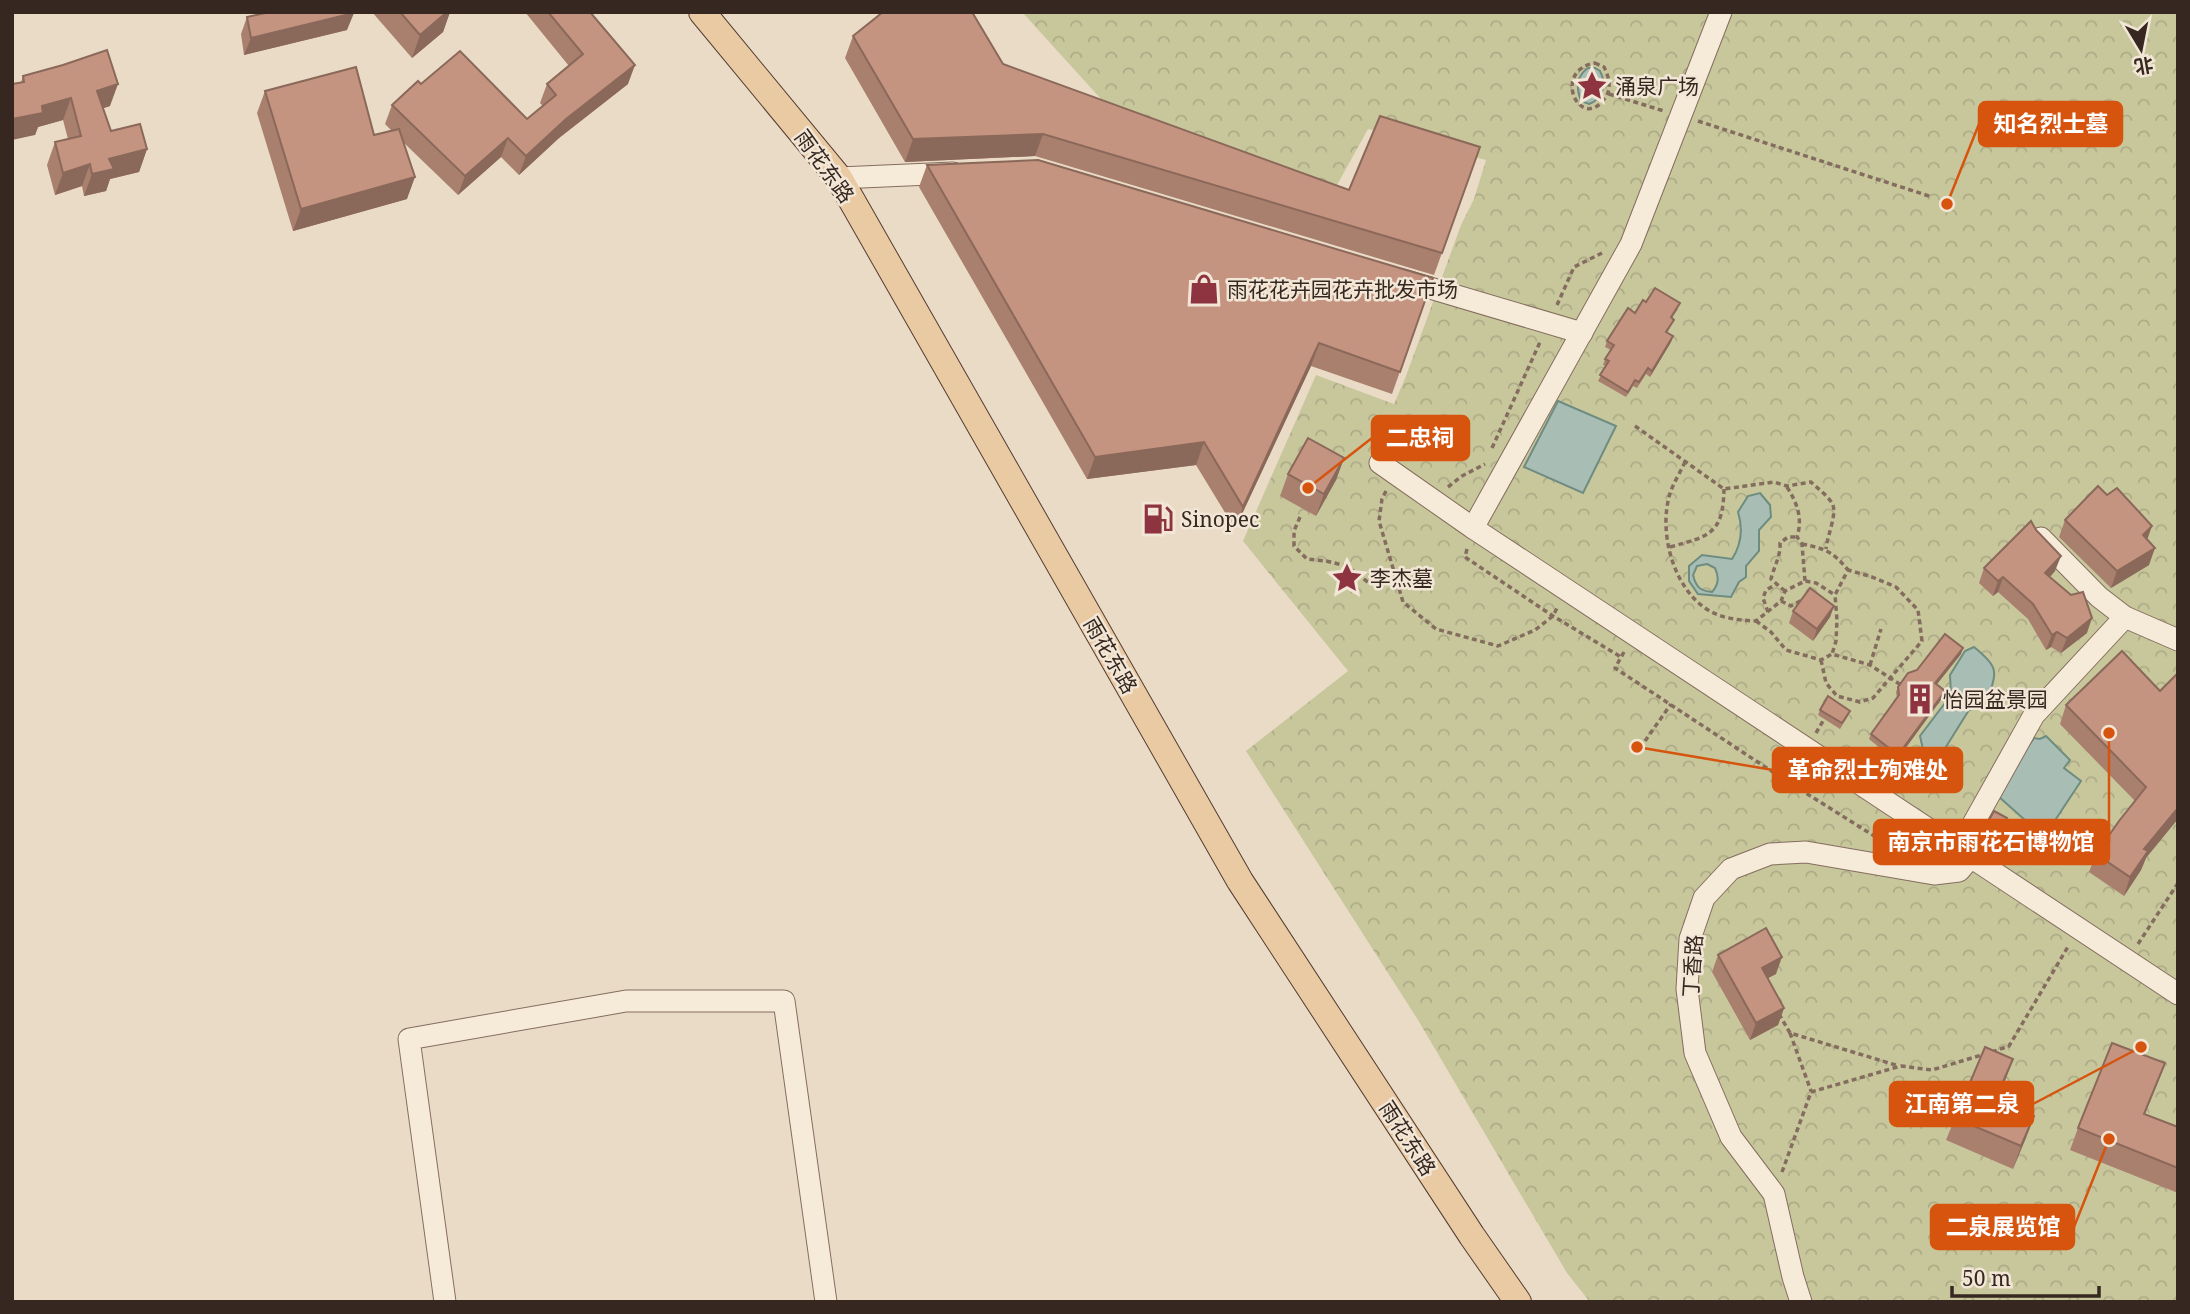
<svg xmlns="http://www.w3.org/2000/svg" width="2190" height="1314" font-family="'Noto Serif','Noto Sans SC',serif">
  <defs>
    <pattern id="forest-crowns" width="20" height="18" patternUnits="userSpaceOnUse" patternTransform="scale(1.75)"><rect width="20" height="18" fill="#c8c79c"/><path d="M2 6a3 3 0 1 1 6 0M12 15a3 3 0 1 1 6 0" fill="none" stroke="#acab86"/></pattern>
  </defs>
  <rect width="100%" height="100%" fill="#eadbc7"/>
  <polygon fill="url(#forest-crowns)" points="1022,12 2178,12 2178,1302 1590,1302 1567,1273 1418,1020 1246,751 1348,671 1243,541 1316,375 1394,404 1406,376 1461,225 1474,199 1486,160 1368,129 1331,196 1111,110"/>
  <g fill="#a8beb5" stroke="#6f8c81" stroke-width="2" fill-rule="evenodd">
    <path d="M1588,68h7l5,3c7,13 3,28 -11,33l-8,-3c-5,-13 -5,-25 7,-33z"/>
    <polygon points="1558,401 1616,426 1583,493 1524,467"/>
    <path d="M1760,493l10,12 1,12 -12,13v21l-13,15v11l-7,5 -8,15 -33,-3 -9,-13v-15l13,-11 30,4c9,-14 11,-31 6,-47l10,-16zM1707,564l8,4c4,9 4,16 -3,24 -12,-1 -16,-5 -19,-17l4,-9z"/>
    <path d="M1974,647c27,22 22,24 13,56l-18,7 -30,48 -19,13 -4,-4 8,-13 -4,-18 31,-41 -1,-20 15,-24z"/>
    <polygon points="2046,736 2070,760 2064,768 2081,781 2044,837 1998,796 2015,765 2034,738 2040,739"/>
  </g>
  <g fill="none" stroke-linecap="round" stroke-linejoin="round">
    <g stroke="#846d5e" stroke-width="23">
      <g id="minor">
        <polyline points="1721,12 1631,244 1473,528 2178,994"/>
        <polyline points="839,178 953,173"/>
        <polyline points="1403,280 1582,333"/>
        <polyline points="1380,463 1473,528"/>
        <polyline points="2041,538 2099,597 2125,617 2178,640"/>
        <polyline points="1959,849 2034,715 2125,617"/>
        <polyline points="445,1302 409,1039 626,1001 784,1001 826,1302"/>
        <polyline points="1801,1302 1793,1277 1774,1194 1731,1137 1695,1053 1687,989 1690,939 1704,898 1731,869 1770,854 1806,852 1934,874 1959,871 1971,857"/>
      </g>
    </g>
    <g stroke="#533d32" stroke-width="28">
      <polyline id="major" points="702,12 839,178 1240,881 1472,1236 1518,1302"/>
    </g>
    <g stroke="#846d5e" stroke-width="3.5" stroke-dasharray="5 3.5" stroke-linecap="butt">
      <path d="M1595,63l9,4c5,10 8,22 1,31 -24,35 -55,-27 -10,-35z"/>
      <polyline points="1609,94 1664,111"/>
      <polyline points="1698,121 1932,197"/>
      <polyline points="1557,305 1574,267 1602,253"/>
      <path d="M1635,426l89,63 50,-7 13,4 24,-4c6,6 16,13 21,21 6,10 -5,33 -6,46"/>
      <polyline points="1492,448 1541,340"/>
      <path d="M1685,462c-5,11 -13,23 -16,35 -10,38 5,92 39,113 15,9 31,10 48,11l25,-20 4,-10 20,-10 11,2 19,12"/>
      <polyline points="1448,487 1462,476 1485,464"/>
      <path d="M1787,487c10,16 16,31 10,50l5,7 3,37"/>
      <polyline points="1386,491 1382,499 1379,521 1403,602 1436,629 1498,646 1535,630 1553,616 1558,606"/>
      <polyline points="1300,517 1294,531 1294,546 1307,559 1326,561 1347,566 1369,583 1394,572"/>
      <path d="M1802,544c24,5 30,7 46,26l-13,25 2,25 -1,21 -4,13"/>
      <path d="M1670,547c40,-11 53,-13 54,-58"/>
      <polyline points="1467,549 1465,557 1553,616 1621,657"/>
      <path d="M1785,591l-14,-12c3,-13 10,-23 9,-36l8,-6h9"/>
      <polyline points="1781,601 1791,606 1804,599"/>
      <polyline points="1768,612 1763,598 1766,590 1777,584"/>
      <polyline points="1756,621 1771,632 1786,650 1821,660 1832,654 1870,665 1901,685"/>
      <polyline points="1624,652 1615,668 1785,780 1796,763"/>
      <polyline points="1821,660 1826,683 1837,696 1860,702 1873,698 1922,641 1918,610 1896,587 1872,577 1848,570"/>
      <polyline points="1870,665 1881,629"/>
      <polyline points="1816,733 1826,716"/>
      <polyline points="1645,741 1671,704"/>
      <polyline points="1785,780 1887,844"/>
      <polyline points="2138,944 2178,883"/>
      <polyline points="1779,1014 1790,1033 1899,1066"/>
      <polyline points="1790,1033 1811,1091"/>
      <polyline points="1992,1052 2009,1046 2069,945"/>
      <polyline points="1782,1172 1811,1092 1901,1066 1932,1070 1985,1054"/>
    </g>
    <use href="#minor" stroke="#f6ead9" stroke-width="21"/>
    <use href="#major" stroke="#eacaa3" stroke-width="26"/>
  </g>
  <g fill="#a97f6e">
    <polygon points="372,12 450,12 443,32 412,58"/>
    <polygon points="525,12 590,12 628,84 559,138 519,175 501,157 458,195 403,142 407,199 293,231 257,113 265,91 374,135 391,130 385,124 392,105 421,84 527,119 543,106 540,103 547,84 569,66"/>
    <polygon points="247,17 347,30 244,55 241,34"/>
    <polygon points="853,36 1003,64 1349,190 1480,147 1434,275 1035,156 905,162 845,58"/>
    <polygon points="23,76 110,106 103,108 111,131 147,149 139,172 110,179 106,191 84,196 82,186 55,195 47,165 55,142 68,139 63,120 38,127 35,135 21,83"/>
    <polygon points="927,165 1433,278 1392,394 1311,366 1235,529 1196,465 1087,479 919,187"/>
    <polygon points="1646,302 1678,309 1672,318 1674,320 1667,333 1673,336 1671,342 1650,377 1646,374 1637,388 1633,386 1626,397 1598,381 1606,366 1603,365 1605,359 1611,350 1605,347 1607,341"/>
    <polygon points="1344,458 1336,480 1316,516 1280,496 1288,474"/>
    <polygon points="2065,520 2147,540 2149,565 2111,588 2059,537"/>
    <polygon points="1984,568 2055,571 2050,577 2087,633 2061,653 2051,647 2046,650 2028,619 1998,592 1993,596 1979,583"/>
    <polygon points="1834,606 1830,617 1813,641 1789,623 1793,611"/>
    <polygon points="1961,654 1937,684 1945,691 1943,697 1896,761 1869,739 1871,734 1897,698 1896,692 1898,687 1917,670"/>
    <polygon points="2160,691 2146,858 2141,870 2124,896 2089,872 2096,854 2135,801 2060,724 2066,705"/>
    <polygon points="1820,710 1848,716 1840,729 1818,715"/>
    <polygon points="2007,818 1994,842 1982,834 1984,829"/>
    <polygon points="1718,955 1776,974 1767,978 1784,1008 1778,1025 1750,1040 1712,972"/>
    <polygon points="2165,1063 2145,1114 2178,1127 2178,1193 2070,1150 2078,1128"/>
    <polygon points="2005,1081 1997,1100 2034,1116 2013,1169 1946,1140 1955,1118"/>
  </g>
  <g fill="#8a685a">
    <polygon points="447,12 450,12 443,32 412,58 420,35"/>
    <polygon points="354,13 347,30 244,55 251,38"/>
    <polygon points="635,65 628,84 559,138 519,175 526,156 566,119"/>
    <polygon points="118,84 110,106 89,113 97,91"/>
    <polygon points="71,98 63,120 38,127 35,135 12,140 12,119 42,106"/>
    <polygon points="1043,134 1035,156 905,162 913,139"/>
    <polygon points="508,138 501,157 458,195 465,176"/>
    <polygon points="147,149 139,172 110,179 106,191 84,196 92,174 109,159"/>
    <polygon points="90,164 82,186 55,195 63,173"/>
    <polygon points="415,177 407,199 293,231 301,209"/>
    <polygon points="1673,336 1671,342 1650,377 1652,371"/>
    <polygon points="1319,343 1311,366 1235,529 1243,507"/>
    <polygon points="1204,442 1196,465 1087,479 1095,457"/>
    <polygon points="1344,458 1336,480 1316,516 1324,494"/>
    <polygon points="2152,526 2146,543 2143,535"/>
    <polygon points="2155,548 2149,565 2111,588 2117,571"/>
    <polygon points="2061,556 2055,571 2040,588 2045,573"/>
    <polygon points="2003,577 1998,592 1993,596 1998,581"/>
    <polygon points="1834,606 1830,617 1813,641 1817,629"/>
    <polygon points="2092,618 2087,633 2061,653 2067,638"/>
    <polygon points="2057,632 2051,647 2046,650 2052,635"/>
    <polygon points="1963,648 1961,654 1933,689 1935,683"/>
    <polygon points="1945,691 1943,697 1896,761 1898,755"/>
    <polygon points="2178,808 2178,819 2146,858 2141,870 2124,896 2130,877 2144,849"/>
    <polygon points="1782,957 1776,974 1755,985 1762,968"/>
    <polygon points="1784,1008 1778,1025 1750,1040 1756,1023"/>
    <polygon points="2013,1059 2005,1081 1987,1122 1995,1100"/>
    <polygon points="2034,1116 2026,1138 2013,1169 2021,1146"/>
  </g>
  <g fill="#c59480" stroke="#8a685a" stroke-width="2">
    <polygon points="270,12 353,12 354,13 251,38 247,17"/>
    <polygon points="400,12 447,12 420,35"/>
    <polygon points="548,12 590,12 635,65 566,119 526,156 508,138 465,176 392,105 418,81 421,84 460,51 527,119 556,95 547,84 583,54"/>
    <polygon points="883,12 972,12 1003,64 1349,190 1380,116 1480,147 1442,253 1043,134 913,139 853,36"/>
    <polygon points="107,50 118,84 97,91 111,131 140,124 147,149 109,159 114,169 92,174 90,164 63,173 55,142 81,136 71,98 42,106 43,113 12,119 12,84 24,82 23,76 63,65"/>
    <polygon points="356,67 374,135 399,129 415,177 301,209 265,91"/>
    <polygon points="1038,160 1433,278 1400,372 1319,343 1243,507 1204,442 1095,457 927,165"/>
    <polygon points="1655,288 1680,303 1671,317 1674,320 1666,332 1673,336 1652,371 1648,368 1639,382 1635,380 1628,392 1600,375 1609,361 1605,359 1614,345 1607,341 1628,308 1635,313 1643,300 1646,302"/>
    <polygon points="1308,438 1344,458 1324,494 1288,474"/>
    <polygon points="2098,486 2107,495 2117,488 2152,526 2143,535 2155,548 2117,571 2065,520"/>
    <polygon points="2031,521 2036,530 2061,556 2045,573 2071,595 2083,592 2092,618 2067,638 2057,632 2052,635 2033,604 2003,577 1998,581 1984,568"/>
    <polygon points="1810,588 1834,606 1817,629 1793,611"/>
    <polygon points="1945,634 1963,648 1935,683 1945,691 1898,755 1871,734 1899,695 1898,687 1908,673 1917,670"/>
    <polygon points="2122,651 2160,691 2178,673 2178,808 2144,849 2148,851 2130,877 2096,854 2119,821 2146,787 2066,705"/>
    <polygon points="1828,696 1850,711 1842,723 1820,710"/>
    <polygon points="1994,811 2007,818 1997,836 1984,829"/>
    <polygon points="1766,928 1782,957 1762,968 1784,1008 1756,1023 1718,955"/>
    <polygon points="2112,1043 2165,1063 2144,1114 2178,1127 2178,1168 2078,1128"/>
    <polygon points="1985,1047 2013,1059 1995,1100 2034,1116 2021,1146 1955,1118"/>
  </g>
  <defs>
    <g id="sight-bare" transform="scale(2.415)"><path d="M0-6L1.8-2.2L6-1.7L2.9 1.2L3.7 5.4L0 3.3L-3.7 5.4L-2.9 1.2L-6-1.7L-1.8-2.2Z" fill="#8e3340" stroke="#f2e6d6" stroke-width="2.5" paint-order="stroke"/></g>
    <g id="shop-bare" transform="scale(2.415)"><path d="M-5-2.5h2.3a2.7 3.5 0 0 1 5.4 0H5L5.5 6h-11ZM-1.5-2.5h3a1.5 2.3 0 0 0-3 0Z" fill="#8e3340" stroke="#f2e6d6" stroke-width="2.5" paint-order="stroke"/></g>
    <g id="fuel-bare" transform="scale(2.415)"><path d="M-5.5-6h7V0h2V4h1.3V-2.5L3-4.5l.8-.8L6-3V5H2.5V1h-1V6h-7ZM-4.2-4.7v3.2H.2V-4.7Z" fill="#8e3340" stroke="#f2e6d6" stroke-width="2.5" paint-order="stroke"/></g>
    <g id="building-bare" transform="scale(2.415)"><path d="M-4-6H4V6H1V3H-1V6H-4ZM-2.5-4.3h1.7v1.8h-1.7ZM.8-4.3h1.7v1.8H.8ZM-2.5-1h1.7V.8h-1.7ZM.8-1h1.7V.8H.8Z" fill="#8e3340" stroke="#f2e6d6" stroke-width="2.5" paint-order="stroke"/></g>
  </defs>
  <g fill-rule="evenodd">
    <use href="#sight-bare" x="1592" y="86"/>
    <use href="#shop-bare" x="1204" y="289"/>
    <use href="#fuel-bare" x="1158" y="519"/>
    <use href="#sight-bare" x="1347" y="578"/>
    <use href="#building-bare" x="1920" y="699"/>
  </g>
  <g text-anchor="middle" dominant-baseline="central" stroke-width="5" stroke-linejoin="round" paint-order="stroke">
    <g font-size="21" fill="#362820" stroke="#f2e6d6" text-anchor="start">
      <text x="1615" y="86">涌泉广场</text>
      <text x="1227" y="289">雨花花卉园花卉批发市场</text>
      <text x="1181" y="519">Sinopec</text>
      <text x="1370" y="578">李杰墓</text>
      <text x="1943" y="699">怡园盆景园</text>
    </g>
    <g font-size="21" fill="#362820" stroke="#f2e6d6">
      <text transform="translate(825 166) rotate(54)">雨花东路</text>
      <text transform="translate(1111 655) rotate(60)">雨花东路</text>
      <text transform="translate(1692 966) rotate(-86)">丁香路</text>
      <text transform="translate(1408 1138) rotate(57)">雨花东路</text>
    </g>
  </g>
  <path fill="none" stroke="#d6540e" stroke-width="2.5" d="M1947 204L1979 124M1308 488L1372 438M1637 747L1773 770M2109 733L2109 842M2141 1047L2033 1104M2109 1139L2074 1227"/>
  <g fill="#d6540e" stroke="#f2e6d6" stroke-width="2.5">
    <circle cx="1947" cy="204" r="7"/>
    <circle cx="1308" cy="488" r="7"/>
    <circle cx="1637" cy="747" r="7"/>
    <circle cx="2109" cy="733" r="7"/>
    <circle cx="2141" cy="1047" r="7"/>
    <circle cx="2109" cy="1139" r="7"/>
  </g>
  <g fill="#d6540e" stroke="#d6540e" stroke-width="2.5">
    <rect x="1979" y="102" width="143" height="44" rx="7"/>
    <rect x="1372" y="416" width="97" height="44" rx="7"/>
    <rect x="1773" y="748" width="189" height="44" rx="7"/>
    <rect x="1874" y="820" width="235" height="44" rx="7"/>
    <rect x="1890" y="1082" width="143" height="44" rx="7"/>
    <rect x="1931" y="1205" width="143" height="44" rx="7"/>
  </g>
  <g font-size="23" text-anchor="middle" font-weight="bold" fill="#fff">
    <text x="2051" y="132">知名烈士墓</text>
    <text x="1420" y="446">二忠祠</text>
    <text x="1868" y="778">革命烈士殉难处</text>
    <text x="1991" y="850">南京市雨花石博物馆</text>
    <text x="1962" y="1112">江南第二泉</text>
    <text x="2003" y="1235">二泉展览馆</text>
  </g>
  <rect width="2190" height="1314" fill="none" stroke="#362820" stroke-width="28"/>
  <g transform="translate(2141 49) rotate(170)" stroke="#f2e6d6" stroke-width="5" paint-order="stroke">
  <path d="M0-5L12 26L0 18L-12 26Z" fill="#362820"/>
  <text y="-10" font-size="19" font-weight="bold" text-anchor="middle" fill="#362820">北</text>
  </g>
  <path d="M1952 1286v10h147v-10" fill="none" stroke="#362820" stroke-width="3.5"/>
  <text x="1962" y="1286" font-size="21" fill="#362820" stroke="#f2e6d6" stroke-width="5" paint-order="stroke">50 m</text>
</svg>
